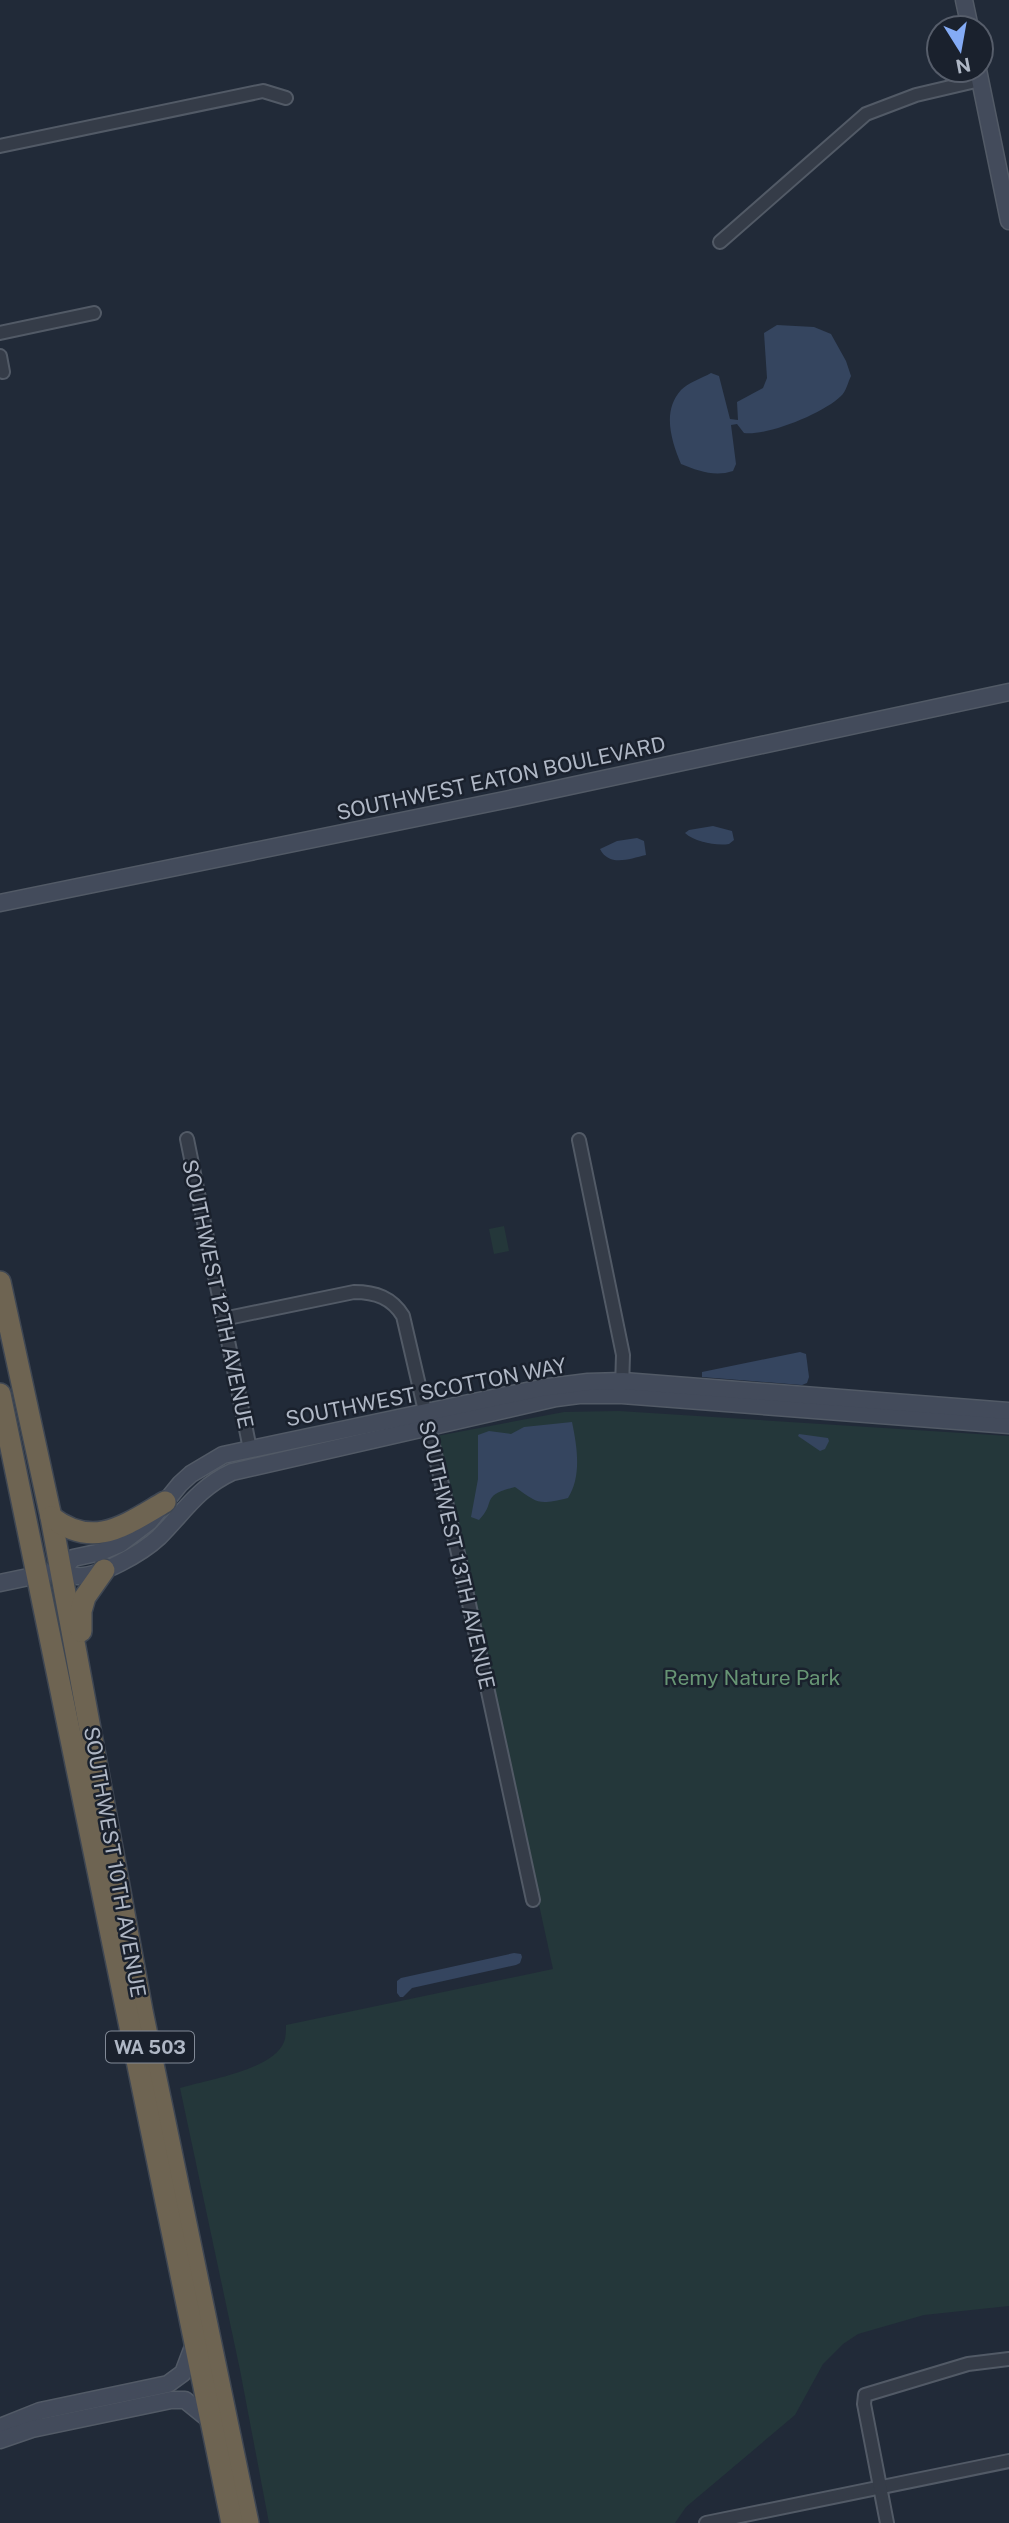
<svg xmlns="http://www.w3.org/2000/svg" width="1009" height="2523" font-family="'Public Sans',sans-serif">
  <rect width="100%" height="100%" fill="#212a38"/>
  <g fill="#24373a">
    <polygon points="504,1226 509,1251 494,1254 489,1229"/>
    <path d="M619,1411l390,25v870l-85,9 -66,19 -15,10 -20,20 -28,51 -109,92 -11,16h-406l-29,-153 -60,-282c27,-8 93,-18 104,-46 2,-5 2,-12 2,-17l267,-56 -116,-533 127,-24z"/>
  </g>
  <g fill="#35455f">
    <path d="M777,325l37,2 17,7 15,27 5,15c-3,6 -5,16 -10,20 -17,17 -73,40 -97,37l-7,-9 -6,1 5,39 -3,7c-18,6 -35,0 -52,-7 -10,-24 -19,-53 0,-74 7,-7 21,-12 30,-17l8,3 11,43 8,1 -1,-18 26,-14 4,-10 -3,-45z"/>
    <path d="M713,826l19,5 2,9 -5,4c-13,2 -34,-2 -44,-11l4,-3z"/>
    <path d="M637,838l7,3 2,14c-17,4 -37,12 -46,-6l17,-8z"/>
    <polygon points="800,1352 806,1354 809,1377 807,1383 802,1385 702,1377 702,1372"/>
    <path d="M572,1422c5,24 10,54 -4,76 -30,7 -29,6 -53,-11 -36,9 -18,15 -36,33l-8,-3 7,-38v-44l11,-4 22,3 13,-7z"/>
    <polygon points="799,1434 828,1438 829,1441 825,1449 820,1451 798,1436"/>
    <polygon points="514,1953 521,1954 522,1957 520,1963 516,1965 412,1988 403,1997 400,1997 397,1993 397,1981 401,1978"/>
  </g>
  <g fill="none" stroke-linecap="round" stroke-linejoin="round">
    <g stroke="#525a66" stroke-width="16">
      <g id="street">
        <polyline points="0,146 263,91 286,98"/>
        <polyline points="720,242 866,114 916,95 980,80"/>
        <polyline points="0,333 94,313"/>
        <polyline points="0,356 3,372"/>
        <polyline points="187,1139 250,1449"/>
        <polyline points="579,1140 623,1355 622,1388"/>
        <path d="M223,1319l131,-27c22,0 38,6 49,24l57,246 73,338"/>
        <polyline points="706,2523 1009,2461"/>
        <polyline points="887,2523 864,2404 865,2395 968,2364 1009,2359"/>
      </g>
    </g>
    <g stroke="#525a66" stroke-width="19">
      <g id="secondary">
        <polyline points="964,0 970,28"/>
        <polyline points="978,70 1009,221"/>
        <polyline points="0,903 524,796 1009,692"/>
        <path d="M62,1570c4,2 10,6 15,6 22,2 66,-24 82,-39 24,-24 40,-50 73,-65l324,-74 23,-3h43l387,30"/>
        <polyline points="0,1583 62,1570 73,1558 101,1552 120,1544 149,1522 180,1484 191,1474 223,1455 541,1388 588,1382 623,1381 1009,1411"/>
        <polyline points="0,2427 40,2411 168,2384 183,2373 194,2344"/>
        <polyline points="0,2440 32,2429 171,2400 185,2400 211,2421"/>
      </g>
    </g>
    <g stroke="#3f4753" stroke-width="24">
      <g id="highway">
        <polyline points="0,1282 51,1517 142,2011 248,2523"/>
        <polyline points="0,1394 232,2523"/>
        <path d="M51,1517c43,33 74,8 114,-15"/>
        <polyline points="81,1631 81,1611 85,1597 104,1570"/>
      </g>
    </g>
    <use href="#street" stroke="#353c48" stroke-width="12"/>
    <use href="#secondary" stroke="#434b5b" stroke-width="16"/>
    <use href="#highway" stroke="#6e6452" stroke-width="21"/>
  </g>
  <g text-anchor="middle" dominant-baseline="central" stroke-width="5" stroke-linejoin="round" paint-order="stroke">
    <rect fill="#1a212d" stroke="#828a97" stroke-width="2" x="106" y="2031.5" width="88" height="31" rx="5"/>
    <g font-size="19" font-weight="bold" fill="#afb7c5">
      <text x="150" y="2047">WA 503</text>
    </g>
    <g font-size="21" fill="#afb7c5" stroke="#1a212d">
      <text transform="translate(501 778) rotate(-12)">SOUTHWEST EATON BOULEVARD</text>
      <text transform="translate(218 1294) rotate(78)">SOUTHWEST 12TH AVENUE</text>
      <text transform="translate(426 1392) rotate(-11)">SOUTHWEST SCOTTON WAY</text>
      <text transform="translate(457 1555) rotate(77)">SOUTHWEST 13TH AVENUE</text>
      <text transform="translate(115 1862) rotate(80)">SOUTHWEST 10TH AVENUE</text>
    </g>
    <g font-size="21" fill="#679574" stroke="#1a212d">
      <text x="752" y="1677">Remy Nature Park</text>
    </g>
  </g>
  <g transform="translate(960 49) rotate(169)"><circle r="33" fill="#1a212d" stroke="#565d6a" stroke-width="2"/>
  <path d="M0-5L12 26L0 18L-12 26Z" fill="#84abf5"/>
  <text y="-10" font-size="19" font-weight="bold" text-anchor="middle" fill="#afb7c5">N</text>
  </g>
</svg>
